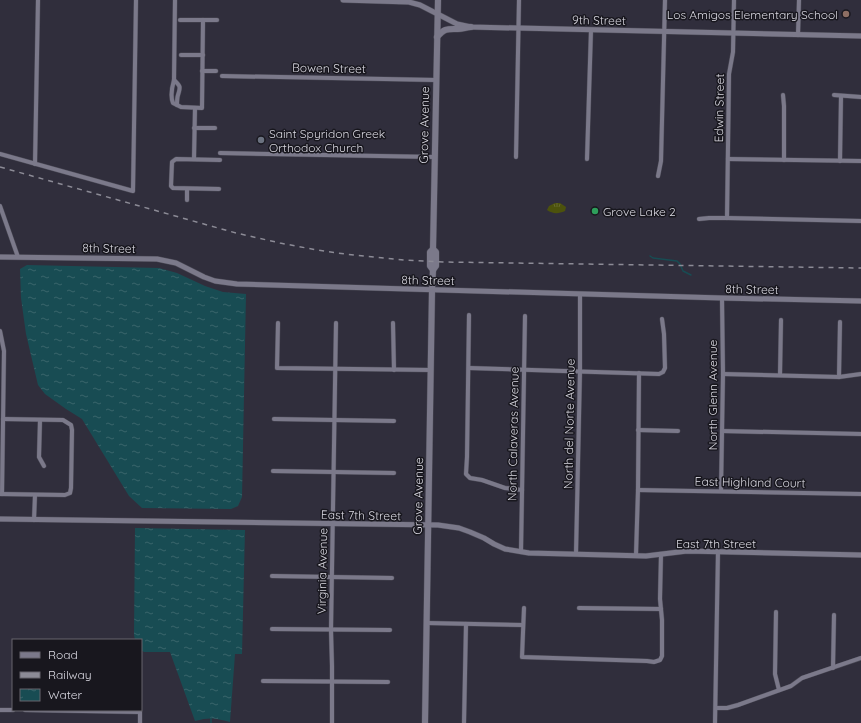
<svg xmlns="http://www.w3.org/2000/svg" width="861" height="723" font-family="Quicksand,sans-serif">
  <defs>
    <pattern id="park-tufts" width="24" height="20" patternUnits="userSpaceOnUse"><rect width="24" height="20" fill="#4c520c"/><path d="M3 7l-1-3M5 7V3M7 7l1-3M15 17l-1-3M17 17v-4M19 17l1-3" fill="none" stroke="#656a2f"/></pattern>
    <pattern id="water-ripples" width="26" height="14" patternUnits="userSpaceOnUse"><rect width="26" height="14" fill="#184c53"/><path d="M2 4q2-2 4 0t4 0M15 11q2-2 4 0t4 0" fill="none" stroke="#39656b"/></pattern>
  </defs>
  <rect width="100%" height="100%" fill="#302e3c"/>
  <path fill="url(#park-tufts)" d="M555,203h5l6,4 -1,4c-7,3 -12,3 -18,-1l2,-4z"/>
  <g fill="url(#water-ripples)">
    <polygon points="27,265 159,268 177,273 205,286 223,292 246,294 242,497 238,506 231,509 142,508 129,496 82,419 66,409 45,394 38,385 26,334 21,298 20,269"/>
    <path d="M135,528l110,2 -3,124h-7l-5,68c-15,-4 -20,-5 -35,-1l-25,-69h-26l-3,-2v-10h-6l-1,-5z"/>
  </g>
  <g fill="none" stroke-linecap="round" stroke-linejoin="round">
    <g stroke="#184c53" stroke-width="1.5">
      <polyline points="650,256 653,258 677,261 680,264 683,271 691,275"/>
      <polyline points="211,723 211,718"/>
    </g>
    <g stroke="#4a4955" stroke-width="5">
      <g id="minor">
        <path d="M175,0l-1,80c-2,7 -4,16 -1,23l8,4 21,1 1,-88"/>
        <polyline points="180,20 217,20"/>
        <polyline points="798,35 799,0"/>
        <polyline points="181,55 203,55"/>
        <polyline points="202,71 216,71"/>
        <polyline points="222,76 436,80"/>
        <path d="M174,80c6,6 7,6 4,15 -1,3 -1,7 -1,10"/>
        <polyline points="783,95 784,106 784,160"/>
        <polyline points="834,95 861,97"/>
        <polyline points="194,128 215,128"/>
        <polyline points="220,153 435,157"/>
        <polyline points="0,154 133,191 136,0"/>
        <polyline points="516,157 519,0"/>
        <polyline points="194,159 195,108"/>
        <polyline points="587,159 591,30"/>
        <polyline points="728,159 861,161"/>
        <polyline points="840,161 841,96"/>
        <polyline points="35,164 38,0"/>
        <polyline points="658,176 661,161 665,0"/>
        <polyline points="219,189 173,188 171,186 172,162 176,159 220,160"/>
        <polyline points="187,200 187,189"/>
        <polyline points="0,206 18,257"/>
        <polyline points="727,218 729,74 733,52 734,0"/>
        <polyline points="699,219 709,218 727,218 861,221"/>
        <polyline points="469,315 467,457 466,474 470,478 482,480 505,488 522,490"/>
        <polyline points="278,323 277,368 431,370"/>
        <polyline points="393,323 394,370"/>
        <polyline points="0,331 4,351 2,494"/>
        <polyline points="469,368 659,374 663,372 665,368 664,334 662,319"/>
        <polyline points="723,374 839,377 861,374"/>
        <polyline points="780,375 781,320"/>
        <polyline points="839,377 840,322"/>
        <polyline points="274,419 394,421"/>
        <polyline points="40,420 39,457 44,466"/>
        <polyline points="638,430 678,431"/>
        <polyline points="722,431 861,434"/>
        <polyline points="273,471 394,473"/>
        <polyline points="638,490 861,494"/>
        <polyline points="721,491 723,374 722,298"/>
        <polyline points="0,494 65,495 70,493 71,488 72,430 71,425 63,420 3,419"/>
        <polyline points="34,520 35,495"/>
        <polyline points="521,552 525,316"/>
        <polyline points="576,554 580,371 580,294"/>
        <polyline points="636,555 638,490 639,373"/>
        <polyline points="272,576 392,578"/>
        <polyline points="524,608 522,657 647,661 654,662 660,660 662,656 662,620 660,599 661,554"/>
        <polyline points="579,608 661,609"/>
        <polyline points="776,612 775,674 779,690"/>
        <polyline points="427,623 522,625"/>
        <polyline points="272,629 390,630"/>
        <polyline points="833,668 834,615"/>
        <polyline points="263,681 388,682"/>
        <polyline points="716,708 727,708 738,705 791,686 802,678 861,658"/>
        <polyline points="0,710 13,710"/>
        <polyline points="25,710 140,712 140,723"/>
        <polyline points="332,723 332,666 331,630 336,323"/>
        <polyline points="464,723 466,624"/>
        <polyline points="715,723 718,551"/>
      </g>
    </g>
    <g stroke="#4a4955" stroke-width="6">
      <g id="tertiary">
        <polyline points="343,0 409,2 420,5 457,24 471,27 861,36"/>
        <polyline points="0,257 157,259 176,263 204,277 215,281 237,284 722,298 861,301"/>
        <polyline points="0,519 438,525 459,528 470,532 484,538 494,544 505,549 529,553 646,556 687,551 861,555"/>
      </g>
    </g>
    <g stroke="#4a4955" stroke-width="7">
      <g id="secondary">
        <polyline points="399,1 406,0"/>
        <path d="M437,37c8,-9 10,-8 21,-8 4,0 9,-2 13,-2"/>
        <polyline points="433,270 430,266 430,252 433,249"/>
        <polyline points="425,723 432,290 433,270 436,266 436,252 433,249 438,0"/>
      </g>
    </g>
    <use href="#minor" stroke="#7b798a" stroke-width="4"/>
    <use href="#tertiary" stroke="#7b798a" stroke-width="5"/>
    <use href="#secondary" stroke="#7b798a" stroke-width="6"/>
    <polyline stroke="#8c8b96" stroke-width="1.5" stroke-dasharray="5 5" stroke-linecap="butt" points="0,167 236,233 280,243 317,250 345,254 404,260 443,262 861,268"/>
  </g>
  <circle fill="#8d6e63" stroke="#18171e" stroke-width="1.5" cx="846" cy="14" r="4"/>
  <circle fill="#6b7280" stroke="#18171e" stroke-width="1.5" cx="261" cy="140" r="4"/>
  <circle fill="#2e9e5b" stroke="#18171e" stroke-width="1.5" cx="595" cy="211" r="4"/>
  <g text-anchor="middle" dominant-baseline="central" stroke-width="3" stroke-linejoin="round" paint-order="stroke">
    <g font-size="12" fill="#dad9e2" stroke="#18171e" text-anchor="start">
      <text x="838" y="14" text-anchor="end">Los Amigos Elementary School</text>
      <text x="269" y="133">Saint Spyridon Greek<tspan x="269" dy="14">Orthodox Church</tspan></text>
      <text x="603" y="211">Grove Lake 2</text>
    </g>
    <g font-size="12" fill="#dad9e2" stroke="#18171e">
      <text transform="translate(599 20) rotate(1)">9th Street</text>
      <text transform="translate(329 68) rotate(1)">Bowen Street</text>
      <text transform="translate(719 108) rotate(-89)">Edwin Street</text>
      <text transform="translate(424 125) rotate(-89)">Grove Avenue</text>
      <text transform="translate(109 248) rotate(1)">8th Street</text>
      <text transform="translate(428 280) rotate(1)">8th Street</text>
      <text transform="translate(752 289) rotate(1)">8th Street</text>
      <text transform="translate(712 395) rotate(-90)">North Glenn Avenue</text>
      <text transform="translate(569 424) rotate(-89)">North del Norte Avenue</text>
      <text transform="translate(513 434) rotate(-89)">North Calaveras Avenue</text>
      <text transform="translate(750 482) rotate(1)">East Highland Court</text>
      <text transform="translate(418 496) rotate(-89)">Grove Avenue</text>
      <text transform="translate(361 515) rotate(1)">East 7th Street</text>
      <text x="716" y="543">East 7th Street</text>
      <text transform="translate(322 571) rotate(-89)">Virginia Avenue</text>
    </g>
  </g>
  <rect x="12" y="639" width="130" height="72" fill="#18171e" stroke="#66656c"/>
  <rect x="20" y="652" width="20" height="6" fill="#7b798a" stroke="#66656c"/>
  <text x="48" y="659" font-size="12" fill="#dad9e2">Road</text>
  <rect x="20" y="672" width="20" height="6" fill="#8c8b96" stroke="#66656c"/>
  <text x="48" y="679" font-size="12" fill="#dad9e2">Railway</text>
  <rect x="20" y="689" width="20" height="12" fill="url(#water-ripples)" stroke="#66656c"/>
  <text x="48" y="699" font-size="12" fill="#dad9e2">Water</text>
</svg>
